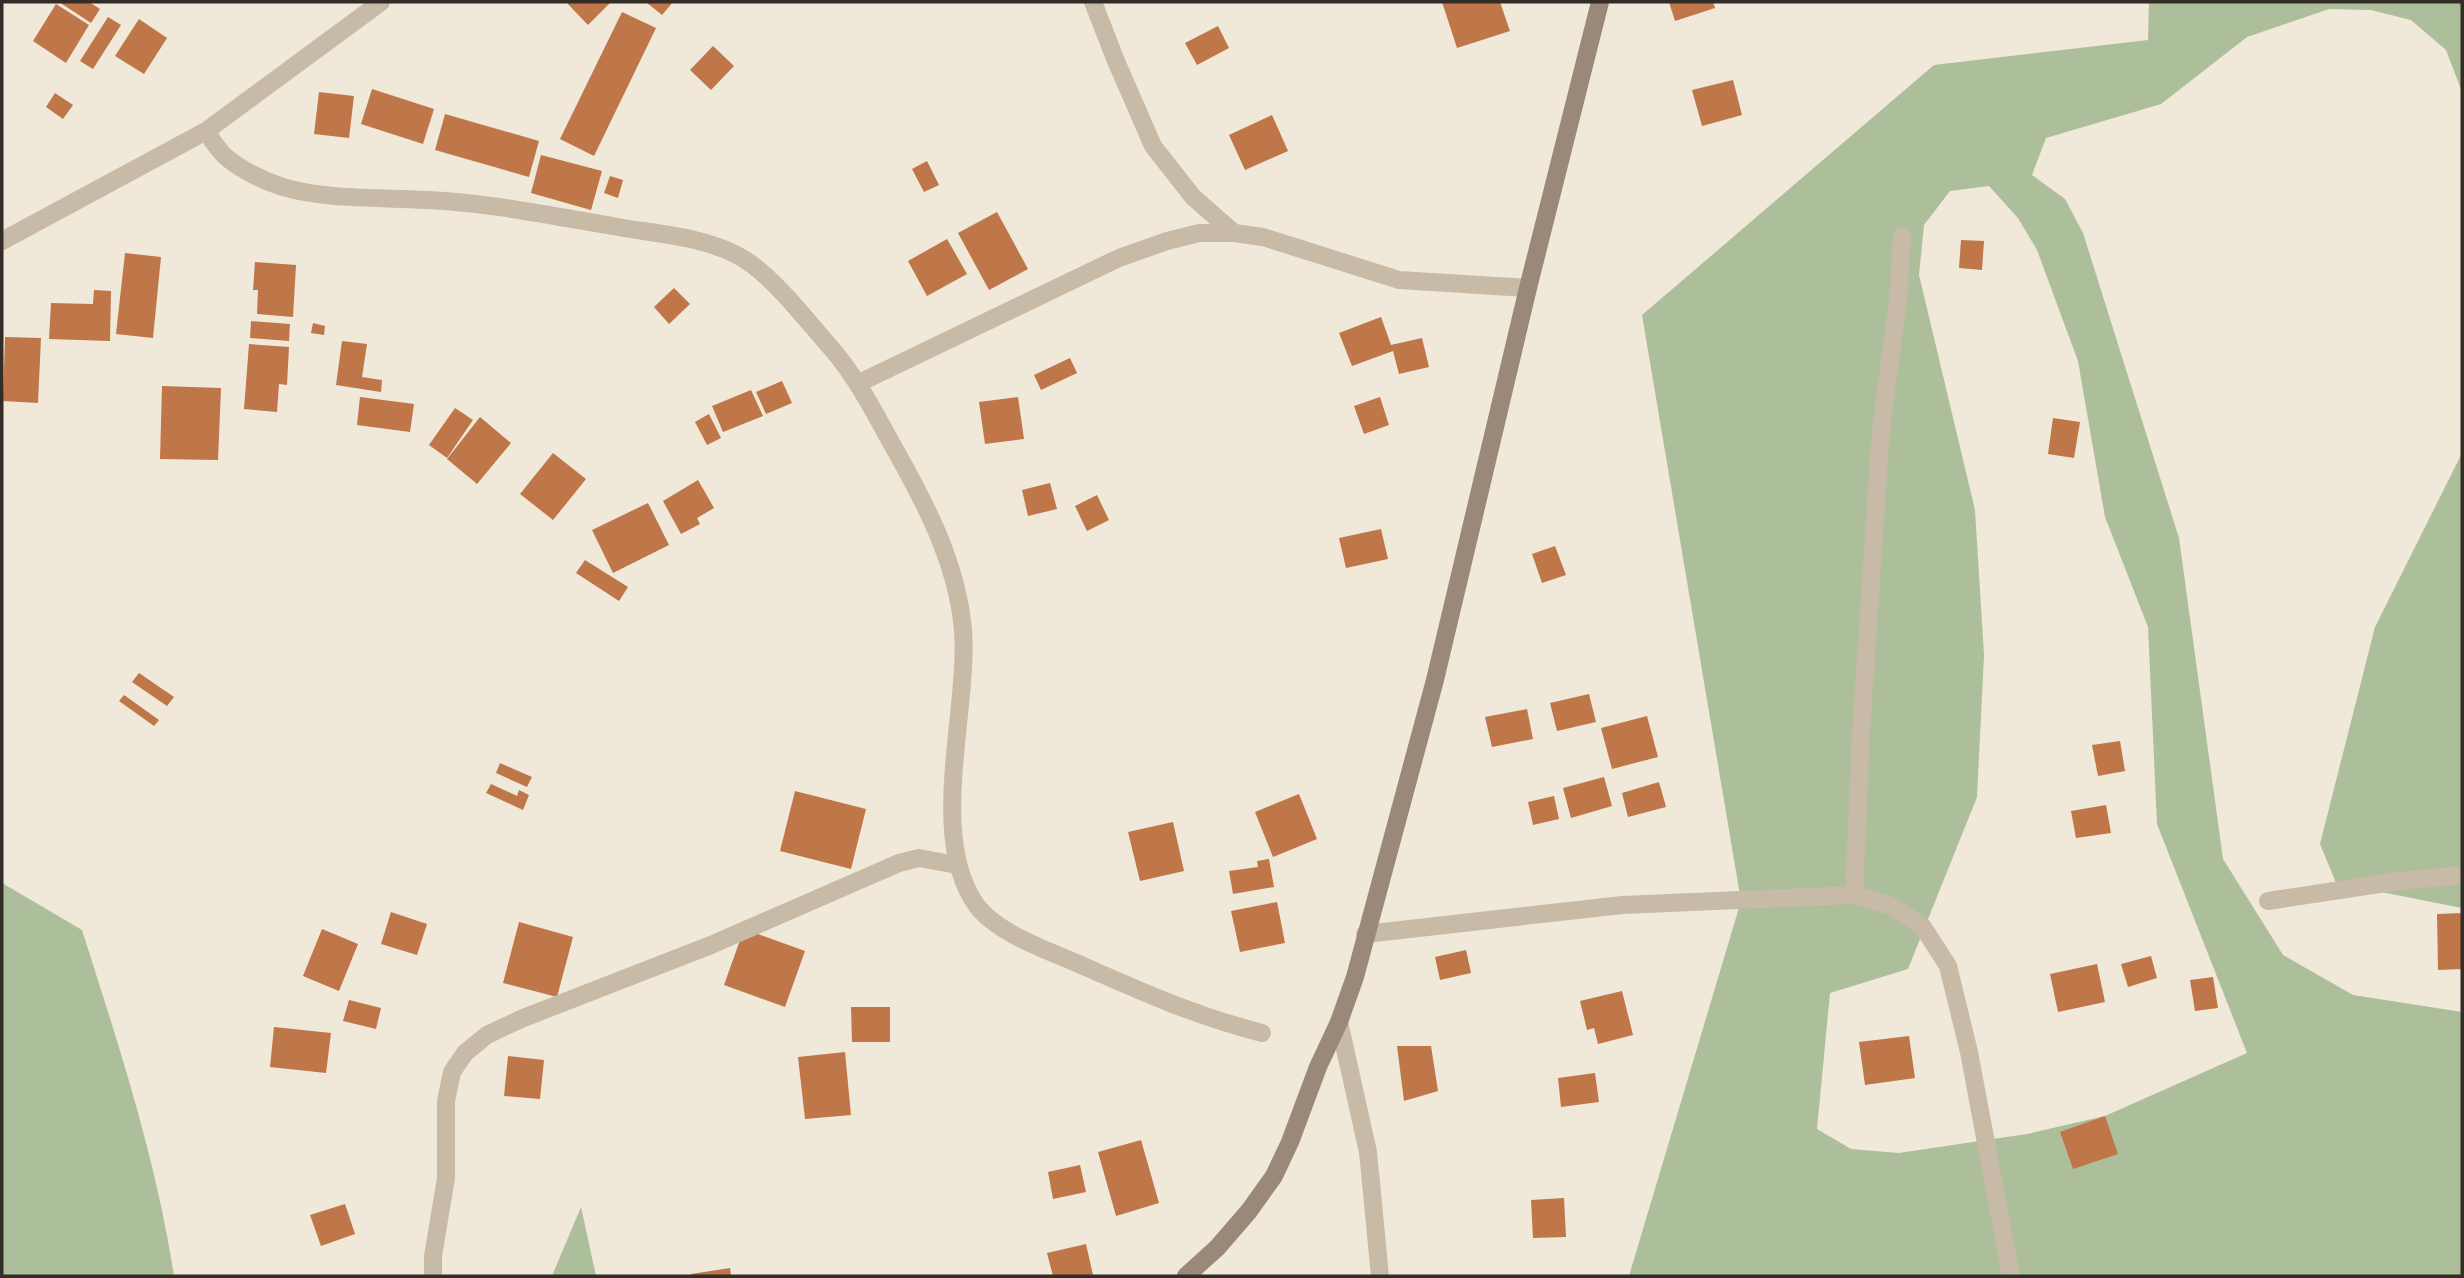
<svg xmlns="http://www.w3.org/2000/svg" width="2464" height="1278" font-family="Overpass,sans-serif">
  <rect width="100%" height="100%" fill="#f0e8d9"/>
  <g fill="#adbe9a" fill-rule="evenodd">
    <path d="M2149,2h313v90l-16,-42 -35,-30 -40,-10 -42,-1 -82,28 -86,67 -115,34 -14,37 33,24 18,34 96,305 44,321 60,96 70,40 109,17v264h-833l112,-375 -99,-586 292,-250 214,-25zM1989,186l29,32 19,32 41,111 27,156 43,110 9,197 90,229 -142,63 -78,18 -128,19 -48,-4 -34,-20 13,-136 78,-24 69,-172 7,-142 -9,-145 -56,-235 5,-50 26,-34z"/>
    <polygon points="2462,453 2462,908 2336,883 2320,844 2375,627"/>
    <path d="M2,883l80,47c36,113 74,228 92,346h-172z"/>
    <polygon points="581,1207 596,1276 552,1276"/>
  </g>
  <g fill="#bf7648">
    <polygon points="59,2 89,2 100,9 91,23"/>
    <polygon points="566,2 611,2 588,25"/>
    <polygon points="646,2 673,2 662,15"/>
    <polygon points="1442,2 1500,2 1510,31 1457,48"/>
    <polygon points="1669,2 1713,2 1715,8 1675,21"/>
    <polygon points="56,4 89,25 66,63 33,41"/>
    <polygon points="622,12 656,28 594,156 560,139"/>
    <polygon points="108,17 121,25 93,69 80,61"/>
    <polygon points="139,19 167,38 144,74 115,56"/>
    <polygon points="1218,26 1229,48 1197,65 1185,43"/>
    <polygon points="713,46 734,66 711,90 690,70"/>
    <polygon points="1733,80 1742,115 1702,126 1692,90"/>
    <polygon points="372,89 434,109 423,144 361,124"/>
    <polygon points="319,92 354,96 349,138 314,134"/>
    <polygon points="55,93 73,105 63,119 46,107"/>
    <polygon points="445,114 539,141 529,177 435,150"/>
    <polygon points="1272,115 1288,151 1245,170 1229,135"/>
    <polygon points="541,155 602,171 591,210 531,193"/>
    <polygon points="927,161 939,185 924,192 912,169"/>
    <polygon points="610,176 623,180 618,198 604,193"/>
    <polygon points="997,212 1028,269 989,290 958,233"/>
    <polygon points="947,239 967,274 927,296 908,261"/>
    <polygon points="1961,240 1984,241 1982,270 1959,268"/>
    <polygon points="125,253 161,257 153,338 116,334"/>
    <polygon points="255,262 296,265 293,317 257,314 258,290 253,290"/>
    <polygon points="674,288 690,304 669,324 654,307"/>
    <polygon points="94,290 111,291 110,341 49,339 51,303 93,304"/>
    <polygon points="1381,317 1391,345 1422,338 1429,367 1399,374 1393,351 1352,366 1339,333"/>
    <polygon points="251,321 290,324 289,341 250,338"/>
    <polygon points="313,323 325,326 324,335 311,333"/>
    <polygon points="5,337 41,338 38,403 3,401"/>
    <polygon points="342,341 367,344 362,377 382,380 381,392 336,385"/>
    <polygon points="249,344 289,347 287,385 279,384 277,412 244,409"/>
    <polygon points="1070,358 1077,373 1041,390 1034,375"/>
    <polygon points="782,381 792,403 766,414 756,392"/>
    <polygon points="162,386 221,388 218,460 160,459"/>
    <polygon points="751,390 763,416 723,432 712,406"/>
    <polygon points="360,397 414,404 410,432 357,425"/>
    <polygon points="1018,397 1024,439 985,444 979,402"/>
    <polygon points="1380,397 1389,425 1364,434 1354,406"/>
    <polygon points="455,408 473,420 447,458 429,445"/>
    <polygon points="709,414 721,438 707,445 695,422"/>
    <polygon points="480,417 511,443 477,484 447,459"/>
    <polygon points="2053,418 2080,422 2074,458 2048,454"/>
    <polygon points="553,453 586,479 553,520 520,494"/>
    <polygon points="698,480 714,508 697,518 700,524 681,534 663,501"/>
    <polygon points="1050,483 1057,509 1028,516 1022,490"/>
    <polygon points="1097,495 1109,520 1087,531 1075,506"/>
    <polygon points="648,503 669,545 613,573 592,530"/>
    <polygon points="1381,529 1388,559 1346,568 1339,538"/>
    <polygon points="1555,546 1566,575 1542,583 1532,554"/>
    <polygon points="585,560 628,587 619,601 576,573"/>
    <polygon points="139,673 174,697 167,706 132,682"/>
    <polygon points="1589,694 1596,722 1557,731 1550,703"/>
    <polygon points="124,695 159,720 154,726 119,701"/>
    <polygon points="1527,709 1533,739 1492,747 1485,717"/>
    <polygon points="1647,716 1658,757 1612,769 1601,728"/>
    <polygon points="2120,741 2125,771 2098,776 2092,745"/>
    <polygon points="500,763 532,777 527,787 496,773"/>
    <polygon points="1604,777 1612,806 1571,818 1563,788"/>
    <polygon points="1659,782 1666,807 1628,817 1622,793"/>
    <polygon points="491,784 517,796 519,790 529,795 523,810 486,793"/>
    <polygon points="795,791 866,809 851,869 780,851"/>
    <polygon points="1299,794 1317,839 1273,857 1255,812"/>
    <polygon points="1554,796 1559,819 1533,825 1528,802"/>
    <polygon points="2106,805 2111,833 2076,838 2071,811"/>
    <polygon points="1173,822 1184,871 1140,881 1128,832"/>
    <polygon points="1269,859 1274,887 1233,894 1229,871 1258,867 1257,861"/>
    <polygon points="1277,902 1285,943 1240,952 1231,911"/>
    <polygon points="391,912 427,924 417,955 381,944"/>
    <polygon points="2462,913 2462,969 2438,970 2437,914"/>
    <polygon points="519,922 573,937 557,997 503,983"/>
    <polygon points="322,929 358,944 339,991 303,976"/>
    <polygon points="744,929 805,951 785,1007 724,985"/>
    <polygon points="1466,950 1471,973 1440,980 1435,957"/>
    <polygon points="2151,956 2157,978 2128,987 2121,964"/>
    <polygon points="2097,964 2105,1002 2058,1012 2050,974"/>
    <polygon points="2213,977 2218,1008 2195,1011 2190,980"/>
    <polygon points="1622,991 1633,1035 1598,1044 1594,1028 1587,1030 1580,1001"/>
    <polygon points="349,1000 381,1008 376,1029 343,1021"/>
    <polygon points="851,1007 890,1007 890,1042 852,1042"/>
    <polygon points="274,1027 331,1033 326,1073 270,1067"/>
    <polygon points="1909,1036 1915,1078 1865,1085 1859,1042"/>
    <polygon points="1397,1046 1431,1046 1438,1091 1404,1101"/>
    <polygon points="845,1052 851,1115 805,1119 798,1057"/>
    <polygon points="508,1056 544,1060 540,1099 504,1096"/>
    <polygon points="1595,1073 1599,1102 1561,1107 1558,1078"/>
    <polygon points="2105,1116 2118,1154 2073,1169 2060,1132"/>
    <polygon points="1141,1140 1159,1203 1116,1216 1098,1152"/>
    <polygon points="1080,1165 1086,1192 1053,1199 1048,1172"/>
    <polygon points="1564,1198 1566,1237 1533,1238 1531,1200"/>
    <polygon points="345,1204 355,1234 321,1246 310,1215"/>
    <polygon points="1086,1244 1093,1275 1053,1276 1047,1253"/>
    <polygon points="730,1268 731,1276 691,1276 691,1274"/>
  </g>
  <g fill="none" stroke-linecap="round" stroke-linejoin="round">
    <g stroke="#c7baa6" stroke-width="18">
      <polyline points="1093,2 1116,61 1153,146 1193,197 1234,233"/>
      <path d="M206,131c6,9 12,19 20,26 15,13 38,24 57,30 43,13 98,10 144,13 65,3 126,16 191,27 39,7 80,9 117,27 35,17 70,65 97,95 23,27 39,57 56,88 34,60 69,123 75,193 6,82 -36,207 14,276 21,28 73,45 104,59 61,27 115,51 181,68"/>
      <polyline points="2,241 206,131 381,2"/>
      <polyline points="859,383 1119,258 1167,241 1199,233 1234,233 1263,237 1399,280 1528,288"/>
      <polyline points="1854,895 1861,732 1881,428 1898,300 1902,236"/>
      <polyline points="2268,901 2399,881 2462,875"/>
      <polyline points="1365,934 1622,905 1854,895 1891,906 1923,927 1948,966 1969,1052 2011,1276"/>
      <polyline points="1339,1022 1368,1152 1380,1276"/>
      <polyline points="433,1276 433,1256 446,1178 446,1101 452,1072 465,1053 487,1035 521,1019 711,945 899,863 919,858 957,865"/>
    </g>
    <polyline stroke="#9a8978" stroke-width="18" points="1186,1276 1217,1248 1249,1211 1274,1176 1290,1142 1318,1067 1339,1022 1355,977 1435,680 1528,288 1600,2"/>
  </g>
  <rect width="2464" height="1278" fill="none" stroke="#332c27" stroke-width="7"/>
</svg>
